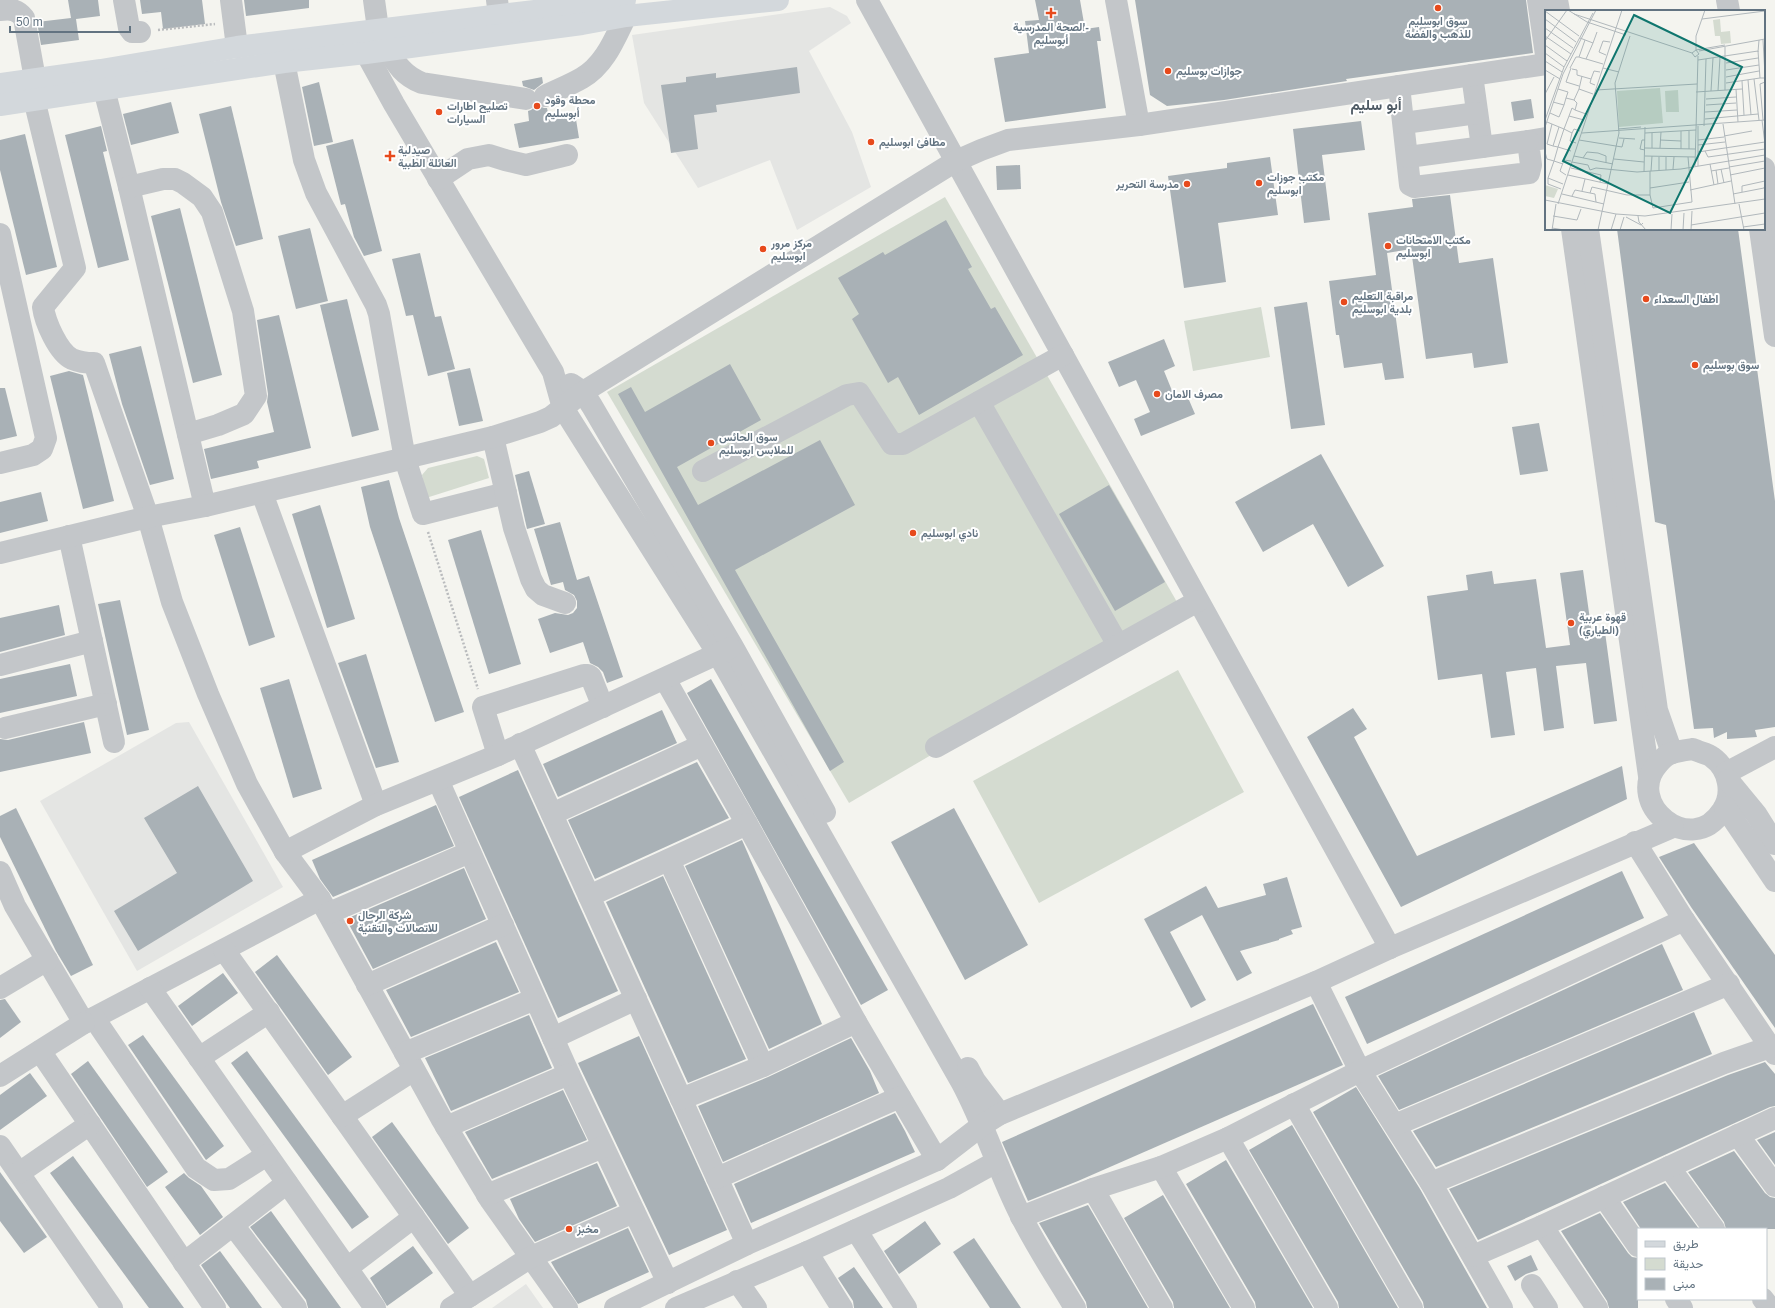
<svg xmlns="http://www.w3.org/2000/svg" width="1775" height="1308" font-family="Helvetica,Vazirmatn,sans-serif">
  <rect width="100%" height="100%" fill="#f4f4ef"/>
  <g fill="#e4e5e3">
    <polygon points="830,7 847,16 851,23 809,51 852,132 871,187 797,230 770,160 698,188 644,103 632,35"/>
    <polygon points="189,722 283,887 137,971 40,801 176,723"/>
    <polygon points="526,1284 543,1308 492,1308"/>
  </g>
  <g fill="#d4dbd0">
    <polygon points="945,197 1181,609 849,803 607,392"/>
    <polygon points="1261,307 1270,357 1193,371 1184,321"/>
    <polygon points="477,456 484,459 489,478 426,498 422,475 428,468"/>
    <polygon points="1178,670 1244,792 1039,903 973,781"/>
  </g>
  <g fill="#a9b1b6">
    <polygon points="68,0 98,0 100,16 76,19 79,40 41,45 37,22 71,18"/>
    <polygon points="140,0 202,0 205,24 163,29 161,12 142,14"/>
    <polygon points="244,0 309,0 309,8 246,16"/>
    <polygon points="1035,0 1080,0 1085,29 1099,27 1101,41 1097,41 1106,108 1005,122 994,58 1029,53 1025,21 1039,20"/>
    <polygon points="1135,0 1526,0 1533,53 1346,79 1347,81 1224,100 1167,106 1150,95"/>
    <polygon points="797,67 800,93 716,105 717,112 694,115 698,149 671,153 661,85 686,82 686,77 716,73 716,78"/>
    <polygon points="542,77 543,83 534,90 523,86 522,81"/>
    <polygon points="319,82 333,142 314,146 302,87"/>
    <polygon points="1531,99 1534,118 1514,121 1511,102"/>
    <polygon points="171,102 179,133 131,145 123,114"/>
    <polygon points="537,105 544,108 547,108 549,118 575,113 579,138 519,148 514,124 529,121 528,111 531,110"/>
    <polygon points="231,106 263,239 236,246 221,202 199,114"/>
    <polygon points="1361,121 1365,150 1322,155 1330,220 1304,223 1293,129"/>
    <polygon points="101,126 107,151 103,152 129,260 98,268 65,135"/>
    <polygon points="25,134 57,267 26,275 0,170 0,140"/>
    <polygon points="353,139 382,251 364,256 354,237 345,204 341,205 326,146"/>
    <polygon points="1270,157 1278,215 1218,223 1226,282 1184,288 1168,176 1227,168 1227,163"/>
    <polygon points="1020,165 1021,189 997,190 996,166"/>
    <polygon points="1450,195 1459,263 1493,258 1508,363 1474,368 1472,353 1426,359 1411,249 1387,253 1404,378 1385,380 1382,363 1344,368 1339,335 1336,335 1329,281 1376,275 1368,213 1413,207 1412,199"/>
    <polygon points="180,208 222,375 193,383 151,216"/>
    <polygon points="946,220 972,267 968,269 991,309 995,307 1023,355 919,415 898,377 888,383 852,319 859,314 838,278 883,252 885,255"/>
    <polygon points="310,228 328,301 296,309 278,236"/>
    <polygon points="1617,229 1738,229 1775,501 1775,727 1755,730 1757,737 1727,739 1727,732 1714,738 1713,728 1694,729 1666,525 1655,522"/>
    <polygon points="420,253 435,317 441,316 455,369 428,376 413,315 406,316 392,259"/>
    <polygon points="347,299 379,430 352,437 320,305"/>
    <polygon points="1307,302 1325,425 1291,429 1274,307"/>
    <polygon points="279,315 311,448 257,461 259,468 211,479 204,449 274,432 267,402 268,394 257,320"/>
    <polygon points="1164,339 1175,366 1164,371 1175,398 1186,393 1195,414 1141,436 1134,419 1150,412 1136,380 1119,387 1108,362"/>
    <polygon points="141,346 174,479 150,485 122,404 109,354"/>
    <polygon points="730,364 761,420 677,467 698,505 820,440 855,505 735,570 844,762 830,771 618,394 631,387 645,412"/>
    <polygon points="470,368 483,421 459,426 447,373"/>
    <polygon points="69,371 83,375 114,501 83,509 50,376"/>
    <polygon points="0,388 5,388 17,436 0,440"/>
    <polygon points="1539,423 1548,471 1520,475 1512,427"/>
    <polygon points="1321,454 1384,566 1348,587 1313,524 1263,552 1235,502"/>
    <polygon points="529,471 545,524 527,529 515,475"/>
    <polygon points="389,480 399,518 464,712 435,722 370,527 361,487"/>
    <polygon points="1109,485 1165,582 1115,611 1059,514"/>
    <polygon points="41,492 48,521 0,533 0,502"/>
    <polygon points="320,505 355,619 327,628 292,514"/>
    <polygon points="560,522 577,580 589,576 623,677 607,683 603,672 598,667 590,663 583,642 550,653 538,619 555,613 568,615 573,613 577,608 577,601 574,595 565,590 563,582 551,585 534,529"/>
    <polygon points="240,527 275,637 249,646 214,535"/>
    <polygon points="481,530 521,664 489,674 448,540"/>
    <polygon points="1583,570 1592,634 1605,632 1617,721 1594,724 1586,663 1556,666 1564,728 1544,731 1536,668 1506,672 1515,735 1491,738 1482,674 1438,680 1427,596 1468,590 1466,575 1492,571 1494,584 1536,579 1546,648 1570,645 1560,573"/>
    <polygon points="120,600 149,730 127,735 98,604"/>
    <polygon points="59,605 65,635 0,652 0,618"/>
    <polygon points="366,654 399,762 376,768 338,663"/>
    <polygon points="70,664 77,696 0,713 0,679"/>
    <polygon points="289,679 322,789 293,798 260,688"/>
    <polygon points="711,679 888,990 861,1005 687,693"/>
    <polygon points="1353,708 1367,729 1354,737 1417,856 1622,766 1627,799 1401,907 1307,737"/>
    <polygon points="662,710 677,743 558,797 543,764"/>
    <polygon points="84,722 91,753 0,772 0,739 8,740"/>
    <polygon points="697,762 729,818 595,879 568,820"/>
    <polygon points="518,770 618,991 558,1018 459,797"/>
    <polygon points="198,786 253,881 138,951 114,911 177,873 144,818"/>
    <polygon points="436,805 454,846 333,897 320,879 312,860"/>
    <polygon points="16,808 93,965 71,976 56,951 0,837 0,816"/>
    <polygon points="954,808 1028,945 965,980 891,842"/>
    <polygon points="742,840 822,1024 769,1049 685,866"/>
    <polygon points="1694,843 1775,955 1775,1028 1691,907 1659,857"/>
    <polygon points="464,868 486,919 373,969 346,919"/>
    <polygon points="1622,871 1644,918 1367,1044 1345,997"/>
    <polygon points="663,876 746,1059 688,1083 606,902"/>
    <polygon points="1287,877 1302,927 1291,930 1293,934 1279,939 1279,940 1240,951 1252,973 1237,981 1202,915 1170,932 1206,1000 1191,1008 1144,919 1206,886 1218,908 1266,895 1263,884"/>
    <polygon points="496,942 519,992 411,1037 386,990"/>
    <polygon points="1662,944 1683,990 1399,1110 1378,1076"/>
    <polygon points="277,955 352,1057 328,1075 255,972"/>
    <polygon points="223,973 238,993 192,1026 178,1006"/>
    <polygon points="5,999 21,1022 0,1038 0,1000"/>
    <polygon points="1313,1004 1343,1065 1078,1181 1028,1201 1002,1142"/>
    <polygon points="1694,1012 1712,1054 1436,1167 1413,1131"/>
    <polygon points="529,1015 552,1068 451,1111 425,1058"/>
    <polygon points="143,1035 224,1146 206,1160 128,1045"/>
    <polygon points="639,1036 727,1230 669,1255 578,1063"/>
    <polygon points="851,1038 870,1071 879,1093 723,1162 698,1106 768,1077"/>
    <polygon points="247,1051 369,1217 352,1229 231,1063"/>
    <polygon points="88,1061 168,1172 147,1187 71,1074"/>
    <polygon points="1765,1062 1775,1074 1775,1106 1770,1107 1478,1240 1449,1189 1728,1075"/>
    <polygon points="30,1073 47,1096 0,1130 0,1095"/>
    <polygon points="1356,1087 1420,1189 1487,1308 1424,1308 1423,1302 1313,1112"/>
    <polygon points="563,1090 587,1140 492,1179 465,1132"/>
    <polygon points="895,1113 905,1131 915,1152 751,1223 734,1184"/>
    <polygon points="392,1122 469,1228 448,1244 372,1137"/>
    <polygon points="1292,1125 1398,1308 1339,1308 1338,1302 1249,1150"/>
    <polygon points="1775,1132 1775,1165 1757,1140"/>
    <polygon points="1734,1151 1765,1193 1770,1197 1775,1198 1775,1229 1726,1229 1724,1222 1688,1172"/>
    <polygon points="73,1156 184,1308 149,1308 50,1173"/>
    <polygon points="1226,1160 1313,1308 1256,1308 1255,1302 1186,1184"/>
    <polygon points="597,1163 617,1206 535,1242 519,1219 510,1199"/>
    <polygon points="0,1172 47,1237 24,1253 0,1221"/>
    <polygon points="184,1173 189,1178 201,1186 223,1217 200,1235 165,1187"/>
    <polygon points="1665,1183 1699,1229 1641,1229 1623,1202"/>
    <polygon points="1163,1195 1230,1308 1174,1308 1173,1302 1124,1218"/>
    <polygon points="1088,1205 1148,1308 1087,1308 1086,1302 1039,1223"/>
    <polygon points="271,1211 341,1308 308,1308 306,1300 250,1227"/>
    <polygon points="1600,1213 1628,1253 1632,1257 1638,1258 1638,1308 1609,1308 1607,1301 1561,1231"/>
    <polygon points="925,1221 941,1244 899,1274 884,1251"/>
    <polygon points="628,1228 649,1272 578,1304 555,1269 551,1262"/>
    <polygon points="974,1238 1021,1308 990,1308 953,1252"/>
    <polygon points="413,1246 433,1273 387,1306 370,1278"/>
    <polygon points="220,1251 262,1308 230,1308 225,1301 201,1265"/>
    <polygon points="1531,1255 1538,1270 1526,1274 1515,1281 1507,1266"/>
    <polygon points="854,1267 883,1308 854,1308 853,1301 838,1278"/>
  </g>
  <g fill="none" stroke-linecap="round" stroke-linejoin="round">
    <g stroke="#babcbe" stroke-width="2.5" stroke-dasharray="2 2" stroke-linecap="butt">
      <polyline points="158,30 215,24"/>
      <polyline points="428,532 478,689"/>
    </g>
    <g stroke="#c3c6c9" stroke-width="22">
      <polyline points="124,0 129,28 132,32 140,32"/>
      <polyline points="231,0 237,47"/>
      <polyline points="374,0 378,29"/>
      <polyline points="497,0 499,15"/>
      <polyline points="867,0 1390,948"/>
      <polyline points="1116,0 1139,125"/>
      <polyline points="1538,0 1546,55"/>
      <polyline points="1557,0 1559,11"/>
      <polyline points="1727,0 1729,11"/>
      <path d="M0,10c11,-1 17,-1 24,8l11,61"/>
      <path d="M387,49c10,16 17,27 35,34l104,16"/>
      <path d="M366,53l28,51 159,268 10,36 155,246 244,429c23,43 37,90 59,133 16,32 36,62 54,92"/>
      <polyline points="284,62 304,160 316,193 376,305 379,314 405,459 423,514 506,493"/>
      <polyline points="1472,75 1482,147"/>
      <polyline points="1399,86 1410,185 1414,187 1529,173 1531,165 1528,141 1546,138"/>
      <polyline points="104,89 129,187 205,506"/>
      <path d="M545,96c12,-6 25,-11 37,-18 23,-13 33,-40 44,-62"/>
      <path d="M34,99l41,169 -32,39c2,15 15,45 29,52 7,3 15,4 22,4l54,154 24,85 36,92 39,90 38,68 35,47 121,219 50,83 76,107"/>
      <polyline points="1404,123 1477,113"/>
      <polyline points="1408,157 1528,141"/>
      <polyline points="1764,168 1775,248"/>
      <polyline points="438,179 468,159 489,155 505,160 526,165 567,155"/>
      <polyline points="129,187 163,179 175,179 183,183 202,197 212,212 243,311 256,396 244,414 218,425 188,434"/>
      <polyline points="1572,229 1649,776"/>
      <polyline points="1588,229 1657,710 1672,753"/>
      <polyline points="1760,229 1775,336"/>
      <polyline points="0,234 46,438 42,449 33,455 0,463"/>
      <polyline points="571,384 583,392 592,406 733,647 825,812"/>
      <polyline points="979,402 1118,645"/>
      <polyline points="493,437 514,528 531,579 536,589 543,595 565,603"/>
      <polyline points="703,471 847,395 859,393 892,444 903,444 1063,355"/>
      <polyline points="262,493 376,805"/>
      <polyline points="69,536 114,742"/>
      <polyline points="0,553 148,517 205,506 493,437 540,422 551,417 583,392 956,161 981,150 1008,140 1139,125 1546,64"/>
      <polyline points="0,665 92,641"/>
      <polyline points="665,679 747,824 856,1022 937,1160"/>
      <polyline points="5,728 106,704"/>
      <polyline points="520,744 747,1244"/>
      <polyline points="936,747 1198,601"/>
      <path d="M1693,749c5,3 14,4 19,8 17,12 22,37 10,54 -31,48 -99,-8 -64,-47 3,-4 8,-9 14,-11 6,-2 14,-3 21,-4z"/>
      <polyline points="498,755 483,707 584,675 588,675 591,677 603,707"/>
      <polyline points="1726,773 1775,747"/>
      <polyline points="438,780 569,1074 668,1283"/>
      <polyline points="1728,780 1756,814 1775,844"/>
      <polyline points="1725,807 1775,881"/>
      <polyline points="552,814 702,745"/>
      <polyline points="1635,842 1684,920 1775,1054"/>
      <polyline points="285,852 376,805 498,755 730,648"/>
      <polyline points="669,860 763,1066"/>
      <polyline points="0,872 15,906 84,1023 320,899"/>
      <polyline points="589,896 747,824"/>
      <polyline points="329,913 470,852"/>
      <polyline points="224,950 470,1296"/>
      <polyline points="1316,982 1360,1071 1431,1183 1502,1308"/>
      <polyline points="367,985 503,925"/>
      <polyline points="0,988 47,960"/>
      <polyline points="150,988 375,1308"/>
      <polyline points="94,1018 196,1168 214,1180 229,1179 267,1155"/>
      <polyline points="553,1038 636,999"/>
      <polyline points="40,1051 215,1308"/>
      <polyline points="405,1053 535,999"/>
      <polyline points="199,1058 269,1012"/>
      <polyline points="968,1068 975,1081 1000,1114"/>
      <polyline points="0,1076 84,1023"/>
      <polyline points="681,1099 763,1066 856,1022"/>
      <polyline points="1294,1104 1412,1308"/>
      <polyline points="342,1116 414,1070"/>
      <polyline points="1395,1125 1729,984"/>
      <polyline points="446,1127 569,1074"/>
      <polyline points="1738,1135 1775,1186"/>
      <polyline points="1228,1138 1327,1308"/>
      <polyline points="0,1146 112,1308"/>
      <polyline points="1161,1167 1244,1308"/>
      <polyline points="1669,1167 1714,1229"/>
      <polyline points="19,1173 90,1124"/>
      <polyline points="717,1178 900,1097"/>
      <polyline points="1431,1183 1724,1063 1770,1047"/>
      <polyline points="1093,1189 1162,1308"/>
      <polyline points="487,1195 603,1147"/>
      <polyline points="1604,1197 1638,1246"/>
      <polyline points="1021,1217 1093,1189 1161,1167 1228,1138 1360,1071 1684,920"/>
      <polyline points="233,1225 296,1308"/>
      <polyline points="1542,1226 1597,1308"/>
      <polyline points="856,1230 906,1308"/>
      <polyline points="807,1252 842,1308"/>
      <polyline points="1473,1256 1542,1226 1775,1118"/>
      <polyline points="184,1263 287,1183"/>
      <polyline points="347,1268 414,1217"/>
      <polyline points="737,1281 756,1308"/>
      <polyline points="1532,1285 1547,1308"/>
      <polyline points="1676,1299 1682,1308"/>
      <polyline points="1763,1299 1770,1308"/>
      <polyline points="451,1308 531,1257 634,1212"/>
      <polyline points="615,1308 747,1244 937,1160 981,1126 1000,1114 1316,982 1390,948 1673,827"/>
      <polyline points="676,1308 807,1252 949,1188 996,1162"/>
    </g>
    <g stroke="#d3d8dc" stroke-width="22">
      <polyline points="0,84 101,70 237,47 625,0"/>
      <polyline points="0,105 284,62 366,53 582,24 626,16 778,0"/>
    </g>
  </g>
  <g fill="#e74a1c" stroke="#fff" stroke-width="1.5">
    <circle cx="1438" cy="8" r="4"/>
    <path d="M1049 7h4v4h4v4h-4v4h-4v-4h-4v-4h4z"/>
    <circle cx="1168" cy="71" r="4"/>
    <circle cx="537" cy="106" r="4"/>
    <circle cx="439" cy="112" r="4"/>
    <circle cx="871" cy="142" r="4"/>
    <path d="M388 150h4v4h4v4h-4v4h-4v-4h-4v-4h4z"/>
    <circle cx="1259" cy="183" r="4"/>
    <circle cx="1187" cy="184" r="4"/>
    <circle cx="1388" cy="246" r="4"/>
    <circle cx="763" cy="249" r="4"/>
    <circle cx="1646" cy="299" r="4"/>
    <circle cx="1344" cy="302" r="4"/>
    <circle cx="1695" cy="365" r="4"/>
    <circle cx="1157" cy="394" r="4"/>
    <circle cx="711" cy="443" r="4"/>
    <circle cx="913" cy="533" r="4"/>
    <circle cx="1571" cy="623" r="4"/>
    <circle cx="350" cy="921" r="4"/>
    <circle cx="569" cy="1229" r="4"/>
  </g>
  <g text-anchor="middle" dominant-baseline="central" stroke-width="4" stroke-linejoin="round" paint-order="stroke">
    <g font-size="11" font-weight="bold" fill="#627381" stroke="#fff" text-anchor="start">
      <text x="1438" y="21" text-anchor="middle">سوق ابوسليم<tspan x="1438" dy="13">للذهب والفضة</tspan></text>
      <text x="1051" y="27" text-anchor="middle">الصحة المدرسية-<tspan x="1051" dy="13">أبوسليم</tspan></text>
      <text x="1176" y="71">جوازات بوسليم</text>
      <text x="545" y="100">محطة وقود<tspan x="545" dy="13">أبوسليم</tspan></text>
      <text x="447" y="106">تصليح اطارات<tspan x="447" dy="13">السيارات</tspan></text>
      <text x="879" y="142">مطافئ ابوسليم</text>
      <text x="398" y="150">صيدلية<tspan x="398" dy="13">العائلة الطبية</tspan></text>
      <text x="1267" y="177">مكتب جوزات<tspan x="1267" dy="13">ابوسليم</tspan></text>
      <text x="1179" y="184" text-anchor="end">مدرسة التحرير</text>
      <text x="1396" y="240">مكتب الامتحانات<tspan x="1396" dy="13">ابوسليم</tspan></text>
      <text x="771" y="243">مركز مرور<tspan x="771" dy="13">ابوسليم</tspan></text>
      <text x="1352" y="296">مراقبة التعليم<tspan x="1352" dy="13">بلدية ابوسليم</tspan></text>
      <text x="1654" y="299">اطفال السعداء</text>
      <text x="1703" y="365">سوق بوسليم</text>
      <text x="1165" y="394">مصرف الامان</text>
      <text x="719" y="437">سوق الحائس<tspan x="719" dy="13">للملابس ابوسليم</tspan></text>
      <text x="921" y="533">نادي ابوسليم</text>
      <text x="1579" y="617">قهوة عربية<tspan x="1579" dy="13">(الطياري)</tspan></text>
      <text x="358" y="915">شركة الرحال<tspan x="358" dy="13">للاتصالات والتقنية</tspan></text>
      <text x="577" y="1229">مخبز</text>
    </g>
    <g font-size="15" font-weight="bold" fill="#505c66" stroke="#fff">
      <text x="1376" y="104">أبو سليم</text>
    </g>
  </g>
  <g transform="translate(1545 10)">
    <rect width="220" height="220" fill="#f4f4ef"/>
    <path d="M175,9l1,13 9,-1 1,12 -10,1 -1,-8h-5l-2,-16zM115,78l3,35 -44,4 -2,-36zM133,80l1,22h-13l-1,-21zM0,175l13,4 -4,9 -9,-2z" fill="#d4dbd0"/>
    <path fill="none" stroke="#b1b8bc" stroke-width="1" d="M23,0l19,12 39,13M0,1l34,25M29,4l118,39 3,4 4,-3 -3,-4M0,9l31,23M157,9l63,-8M0,18l28,20M0,26l26,18M35,28l13,5 4,-11M40,30l-6,17 3,1 4,1 7,-16M218,30l2,35M0,31l22,-31M0,35l22,16M180,37v43M151,40v-14l9,-26M154,41l66,-12M213,42l1,-12M0,43l19,14M147,43l4,-3 29,-5M61,45l-7,-3 4,-11 7,1M41,49l17,5M153,50l60,-9 2,27h5M0,51l17,11M181,53l32,-5M25,58l6,-11h3M26,58l-5,14 13,4M58,58l16,4M27,59l5,1v5l14,4M0,60l15,9M181,60l33,-5M37,66l-3,13 14,5M181,67l33,-6M209,69l5,41M203,70l3,35M197,71l2,34M181,73l34,-5M50,75l-5,-2 1,-4 3,-8 6,1M13,79l10,3 -2,6 8,2 5,-11M191,79l2,33M51,80l101,-6M166,81l2,-33M173,81l2,-34M151,82l46,-3M0,84l9,-17M161,89l30,-2M29,90l3,3 -2,7 11,4M8,92l11,3 2,-7M161,95l30,-2M30,100l-3,-2 -3,8 15,4M160,102l32,-2M5,103l9,4 5,-12M160,109l53,-5M0,110l19,-53 29,-54M217,110l3,24M218,110l-3,-36 5,-2M2,112l17,7 5,-13M7,114l-5,20 6,2 6,-19M178,114l12,80M159,116l2,-67M0,117l18,-53 33,-64M73,119l23,-2M27,123l-2,8 6,2M37,123l183,-13M100,123l51,-3M179,126l28,-5M74,128l16,1M34,130l43,7 2,-8M115,130l21,1M153,130l26,-3M153,135l27,-3M8,136l5,1 6,-18 8,4 2,-4 6,2M100,138l50,1M107,138v-15M115,138l1,-16M136,139v-18M144,139v-18M100,140l-5,-1 2,-9h3M160,141l3,6 57,-8M0,142l2,7 7,2 4,-14 13,4M153,142l67,-10M29,146l39,8M100,146l50,1M38,148l4,-6 11,1 8,3v7M69,149l30,3M27,152l16,3 2,5 6,-2 41,4 44,-3 84,-14M18,154l-9,-3 -6,17 15,6M165,154l4,21M150,156l3,-110M153,156v-40M184,157l36,-6M26,158l30,7 -1,7M128,159l1,-12M176,159l3,14M114,160v-13M121,160v-13M171,160l2,14M106,161l1,-15M166,161l18,-3M99,162l1,-45M21,165l-6,-4 4,-11 7,1M23,165l40,9M185,165l35,-7M3,168v6l13,5M105,178l39,-6M145,180l41,-9M37,181l3,-12M197,182v-6l23,-5M45,183l2,-6 35,8h23v-24M17,184l42,10M188,184l31,-6 1,-3M105,185l3,13 39,-6 -4,-45M27,186l3,-6 20,4 1,8M0,190l71,14 29,2 120,-17M13,194l64,-194M194,194l5,26M8,206l24,4 4,-11M93,206l1,6 7,8M81,207l15,8 2,-2M146,215l74,-12M198,217l22,-3M7,218l12,2M7,220l4,-26M53,220l21,-97 -4,-50 15,-47M66,220l5,-16M75,220l4,-13M126,220l1,-16M138,220l1,-17M146,220l1,-19"/>
    <path fill="#0f766e" fill-opacity="0.15" stroke="#0f766e" stroke-width="2" d="M89,5l108,52 -72,146 -107,-52z"/>
    <rect width="220" height="220" fill="none" stroke="#627381" stroke-width="2"/>
  </g>
  <rect x="1637" y="1228" width="130" height="72" fill="#ffffff" stroke="#c0c7cd"/>
  <rect x="1645" y="1241" width="20" height="6" fill="#d3d8dc" stroke="#c0c7cd"/>
  <text x="1673" y="1248" font-size="12" fill="#627381">طريق</text>
  <rect x="1645" y="1258" width="20" height="12" fill="#d4dbd0" stroke="#c0c7cd"/>
  <text x="1673" y="1268" font-size="12" fill="#627381">حديقة</text>
  <rect x="1645" y="1278" width="20" height="12" fill="#a9b1b6" stroke="#c0c7cd"/>
  <text x="1673" y="1288" font-size="12" fill="#627381">مبنى</text>
  <path d="M10 26v6h120v-6" fill="none" stroke="#627381" stroke-width="2"/>
  <text x="16" y="26" font-size="12" fill="#627381" stroke="#ffffff" stroke-width="3" paint-order="stroke">50 m</text>
</svg>
